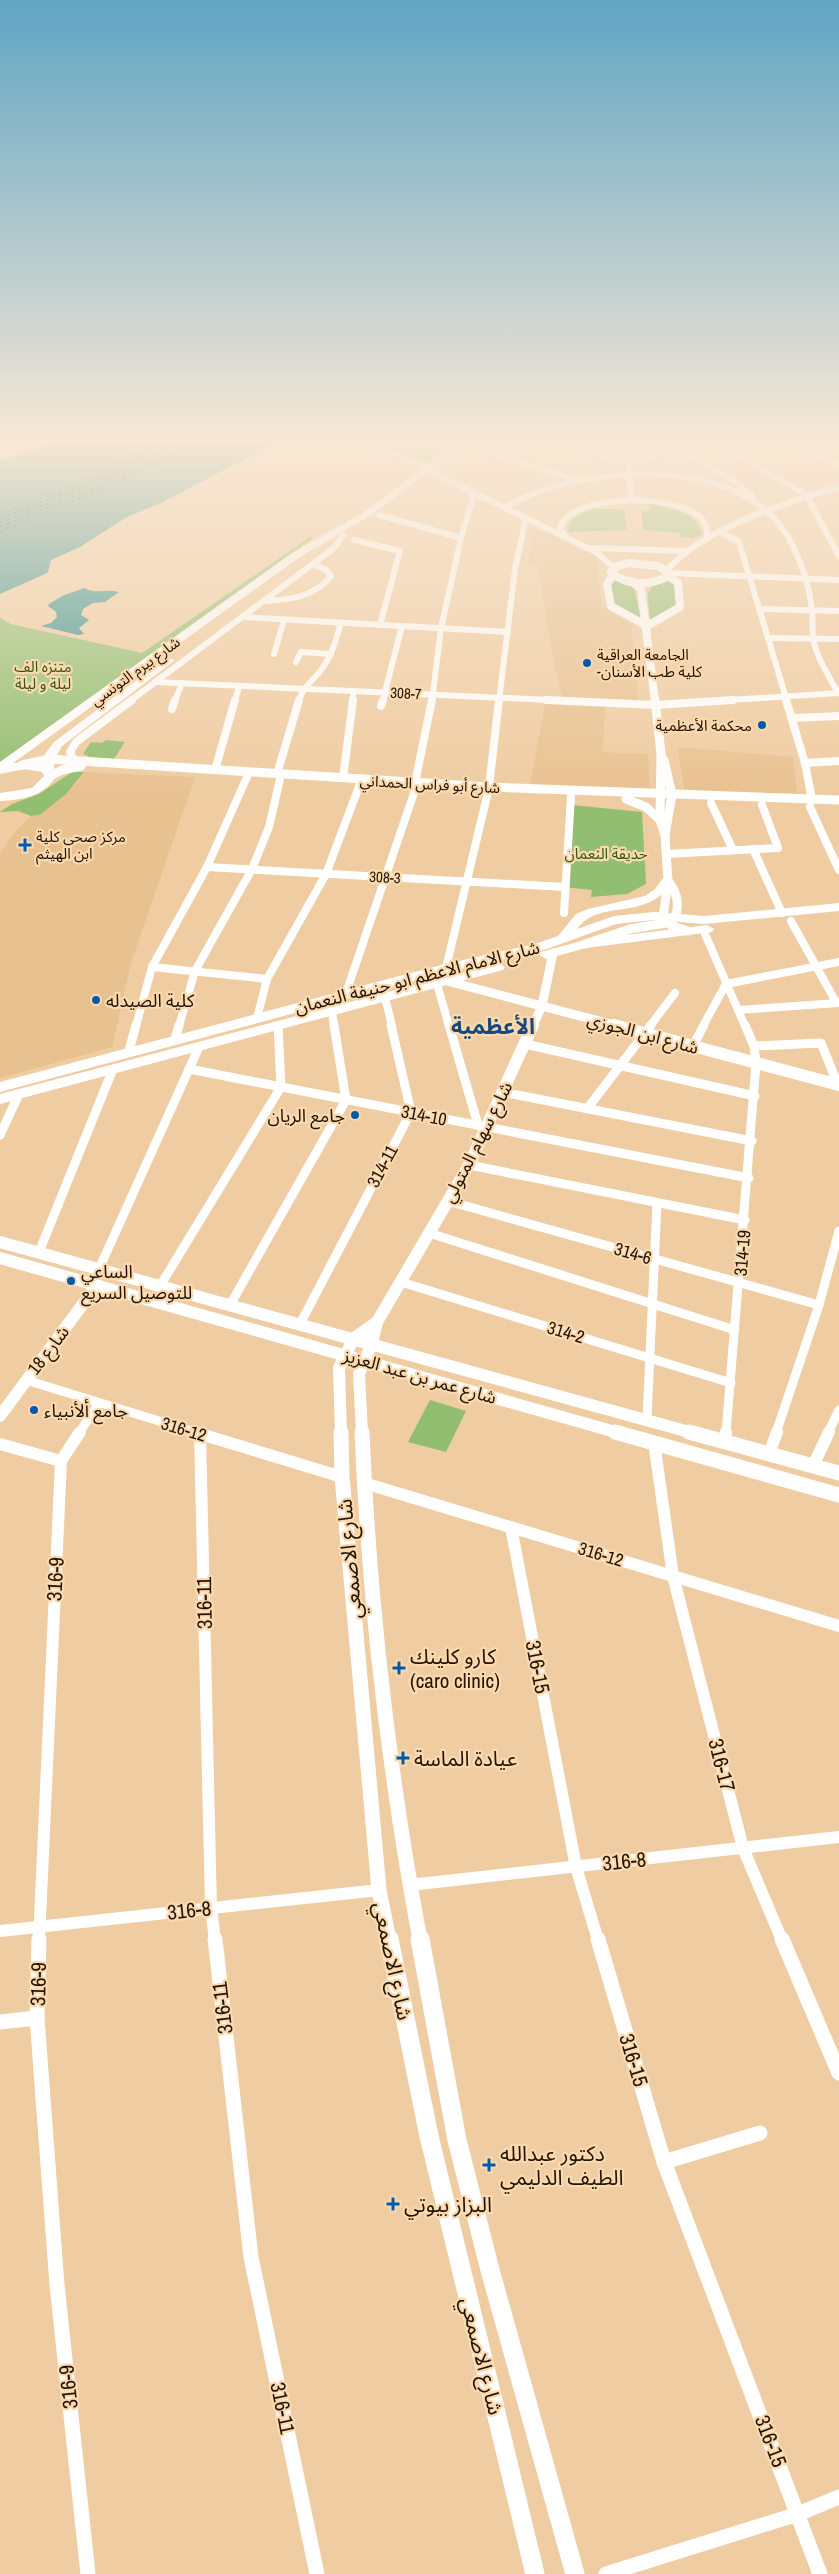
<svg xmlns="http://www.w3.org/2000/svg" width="839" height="2574" font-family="'Archivo Narrow','Noto Sans Arabic',sans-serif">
  <rect width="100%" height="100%" fill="#efcca1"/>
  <g fill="#e8c190">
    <polygon points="535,529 597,557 601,606 631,624 638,700 563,697 554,665 538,567 528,563"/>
    <polygon points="546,699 606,702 602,752 648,754 650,790 530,786"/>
    <polygon points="677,747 793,757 797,793 685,794"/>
    <polygon points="84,772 195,777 131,963 112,1047 0,1078 0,853 17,830 31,816 49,809 56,800 79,781"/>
  </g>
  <g fill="#91be70">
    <polygon points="369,440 444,440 445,445 427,463 421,462"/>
    <path d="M650,504c18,3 48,8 52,30l-7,4 -15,-1v-4l-37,-3 -2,-20 9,1z"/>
    <path d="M592,509h32l3,21 -59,2c1,-14 13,-19 24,-23z"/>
    <polygon points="310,537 313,538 0,762 0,618 11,624 142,653"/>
    <path d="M666,579l8,2 3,27 -27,12c-1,-24 -9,-31 16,-41z"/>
    <polygon points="618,581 634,587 641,620 614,607 611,582"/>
    <polygon points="106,740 125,742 114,759 90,757 83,754 91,742 102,743"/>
    <polygon points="72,772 84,772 66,794 41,814 31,816 18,811 0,812 12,804 39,794"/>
    <polygon points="572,805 642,812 646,884 627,894 591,897 592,890 564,887"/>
    <polygon points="430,1400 466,1411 446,1452 408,1442"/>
  </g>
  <g fill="#338f8d">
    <polygon points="61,440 281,440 161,503 127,517 80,547 51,560 48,572 45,574 0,594 0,460"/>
    <path d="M85,588c11,7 22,0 34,4l-14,10 -12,1 -10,6 -2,6 8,5 -10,8 5,6 -6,1 -37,-9 10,-3 6,-6 -1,-5 -8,-6 1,-2 15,-9z"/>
  </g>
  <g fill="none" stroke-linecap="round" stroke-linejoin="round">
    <g stroke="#2f4c4b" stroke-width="1" stroke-dasharray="4 3" stroke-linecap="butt">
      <polyline points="0,514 82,481 168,440"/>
      <polyline points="0,519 88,483 177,440"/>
      <polyline points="0,523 94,484 186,440"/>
      <polyline points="0,527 100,486 195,440"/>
      <polyline points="0,532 105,488 204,440"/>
    </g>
    <g stroke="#fff" stroke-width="6">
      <polyline points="364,440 428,469"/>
      <polyline points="549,440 628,463 712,440"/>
      <polyline points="627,440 631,499"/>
      <polyline points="665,440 736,482 752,496"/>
      <polyline points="712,440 806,495 839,556"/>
      <polyline points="790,440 839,466"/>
      <polyline points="0,450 34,440"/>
      <polyline points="480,451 575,479"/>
      <polyline points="435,474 596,552 613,567"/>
      <path d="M504,507c22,-10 44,-21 67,-25 74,-15 184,-14 222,64 10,20 17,43 19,65 1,9 0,18 1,27 3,19 16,38 25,55"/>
      <polyline points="379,515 461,538"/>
      <polyline points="722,533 739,542 787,701"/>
      <path d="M566,536l-6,-7c7,-37 129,-38 145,-5 2,4 2,11 3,15"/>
      <polyline points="354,540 400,551 380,625"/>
      <polyline points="592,548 686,551"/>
      <path d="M667,570c38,-43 118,-67 172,-83"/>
      <polyline points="669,573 839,580"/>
      <path d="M264,601c25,-1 51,-4 67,-25l-5,-6 -13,-6"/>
      <polyline points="759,609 839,611"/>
      <polyline points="242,617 508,632"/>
      <polyline points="768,638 839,639"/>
      <polyline points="274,654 284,620"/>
      <polyline points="296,662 301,652 331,654"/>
      <polyline points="155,682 573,701"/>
      <polyline points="385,692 402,626"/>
      <polyline points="130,701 334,548 343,535"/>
      <polyline points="175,701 182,683"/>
      <polyline points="235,701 239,687"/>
      <path d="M299,701c4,-15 13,-19 22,-31 11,-14 15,-31 20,-47"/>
      <polyline points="352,701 354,691"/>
      <polyline points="383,701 386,692"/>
      <polyline points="432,701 441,628 461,538 474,493"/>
      <polyline points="499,701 515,569 526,518"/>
      <polyline points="714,701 839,693"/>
    </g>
    <g stroke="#fff" stroke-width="8">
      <polyline points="546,700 656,705 733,700"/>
      <polyline points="786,700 805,763 812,800"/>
      <polyline points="381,706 383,700"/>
      <polyline points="172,709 175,700"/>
      <polyline points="792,718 839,716"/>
      <polyline points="74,761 70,752 76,742 132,700"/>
      <polyline points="805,763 839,761"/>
      <polyline points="215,770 235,700"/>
      <polyline points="277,774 299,700"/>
      <polyline points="343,778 353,700"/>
      <polyline points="415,783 432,700"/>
      <polyline points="489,787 499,700"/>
      <polyline points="711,803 733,850"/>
      <polyline points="810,807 839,870"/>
      <polyline points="753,849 782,913"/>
      <polyline points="666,854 778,848 762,805"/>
      <polyline points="207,867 564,887"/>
      <polyline points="564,913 571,796"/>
      <polyline points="791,921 836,1002"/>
      <polyline points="705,934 745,1026"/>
      <polyline points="152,967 267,979"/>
      <polyline points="446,968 488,792"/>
      <polyline points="437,984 449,1026"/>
      <polyline points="345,996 416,787"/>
      <polyline points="385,997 392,1026"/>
      <polyline points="738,1010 839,1003"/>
      <polyline points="332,1011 334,1026"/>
      <polyline points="257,1018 267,979 326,874 360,784"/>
      <polyline points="136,1026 152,967 207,867 247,777"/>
      <polyline points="179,1026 195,971 252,869 269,827 280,779"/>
      <polyline points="650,1026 675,993"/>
      <polyline points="703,1026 726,984 839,962"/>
    </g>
    <g stroke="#fff" stroke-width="9">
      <polyline points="449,1025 478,1125"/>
      <polyline points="175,1039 179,1025"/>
      <polyline points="525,1044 755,1096"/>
      <polyline points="693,1046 704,1025"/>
      <polyline points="754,1046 821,1043 838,1085"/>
      <polyline points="129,1051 136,1025"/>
      <polyline points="189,1069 749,1178"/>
      <polyline points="502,1092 752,1141"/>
      <polyline points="587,1109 651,1025"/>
      <polyline points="0,1135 19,1094"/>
      <polyline points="469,1165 745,1220"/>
      <polyline points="448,1201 819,1305"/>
      <polyline points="429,1233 735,1330"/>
      <polyline points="39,1252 113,1069"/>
      <polyline points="99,1269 199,1047"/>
      <polyline points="401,1282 731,1383"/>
      <polyline points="160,1286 281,1087 278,1026"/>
      <polyline points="230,1305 346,1100 334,1025"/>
      <polyline points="300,1324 411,1112 391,1025"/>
      <polyline points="26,1380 198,1433"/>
      <polyline points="647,1419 657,1203"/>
      <polyline points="79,1433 99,1403"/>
      <polyline points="726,1433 756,1063 754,1046 745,1025"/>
      <polyline points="776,1433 819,1305 839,1231"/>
      <polyline points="828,1433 839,1410"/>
    </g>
    <g stroke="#fff" stroke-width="12">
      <polyline points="194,1432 342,1477"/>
      <polyline points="200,1433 211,1908 215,1940"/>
      <polyline points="654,1442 673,1576 743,1848 782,1940"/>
      <polyline points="725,1442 726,1432"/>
      <polyline points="0,1444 61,1461"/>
      <polyline points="769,1454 777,1432"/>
      <polyline points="813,1466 829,1432"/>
      <polyline points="364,1483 839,1626"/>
      <polyline points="511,1527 576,1867 598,1940"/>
      <polyline points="410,1885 839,1837"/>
      <polyline points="0,1931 379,1890"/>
      <polyline points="39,1940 61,1461 80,1432"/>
    </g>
    <g stroke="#fff" stroke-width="15">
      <polyline points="39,1939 37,2018 57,2285 88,2574"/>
      <polyline points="215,1939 251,2257 317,2574"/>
      <polyline points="598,1939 664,2162 820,2574"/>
      <polyline points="782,1939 839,2073"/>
      <polyline points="0,2022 37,2018"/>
      <polyline points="664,2162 760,2133"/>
      <polyline points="606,2574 798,2514 839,2497"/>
    </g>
    <g stroke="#fff" stroke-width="8">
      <path d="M629,563l29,3 10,6v4c-17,10 -42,10 -57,-4l6,-6z"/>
      <polyline points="613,575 607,584 611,606 647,626 680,607 678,583 668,576"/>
      <polyline points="631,581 641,589 655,701"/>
    </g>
    <g stroke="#fff" stroke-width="9">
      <polyline points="655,700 661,753 660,820 665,835 668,881 663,917 672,926 688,931"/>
      <polyline points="664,760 672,795 665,835"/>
      <polyline points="22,765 49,759 489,787 839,800"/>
      <polyline points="50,776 62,770 81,766"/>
      <polyline points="626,799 646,807 660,820"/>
      <path d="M585,944l45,-15 42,-7c9,-13 6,-29 -4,-41"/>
      <polyline points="447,981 618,1026"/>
      <polyline points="533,1026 542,1006 553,953"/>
    </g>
    <g stroke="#fff" stroke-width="12">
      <polyline points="614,1025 839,1085"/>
      <polyline points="0,1242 693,1433"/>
      <polyline points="0,1258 619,1433"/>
      <polyline points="0,1416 97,1285"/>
      <polyline points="341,1433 339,1368 354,1338 377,1322"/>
      <polyline points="362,1433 359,1374 372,1343 377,1322 469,1165 533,1025"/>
    </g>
    <g stroke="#fff" stroke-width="15">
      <polyline points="341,1432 342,1477 379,1890 389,1940"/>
      <path d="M362,1432c7,170 27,341 58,508"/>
      <polyline points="615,1432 839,1495"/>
      <polyline points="689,1432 839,1473"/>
    </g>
    <g stroke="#fff" stroke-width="19">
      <polyline points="389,1939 429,2136 535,2574"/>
      <polyline points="420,1939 457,2140 490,2270 575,2574"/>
    </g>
    <g fill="#fff" fill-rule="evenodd">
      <path d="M461,440h10l-98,74 -73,43 -287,206 17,-1 13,2 2,-10 9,-12 111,-83h8l1,2 -112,85c-5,8 -11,21 -6,30 -11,20 -34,24 -56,25v-8l32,-5 12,-12 -2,-4 -18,-3 -24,5v-12l292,-209 75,-43z"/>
      <path d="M668,877l6,4c-30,43 -73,16 -97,48l37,-13 40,-4 50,4 135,-13v8l-135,13 -50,-4 -38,4 -72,26 -96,22 -448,120v-10l441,-117 94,-21 23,-8 18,-22 12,-5 57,-13 10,-7 8,-11z"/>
      <polygon points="707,925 714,929 712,932 586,948 546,959 539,955 541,952 585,940"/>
      <polygon points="498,963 505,967 503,970 0,1104 0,1094"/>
    </g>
  </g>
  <linearGradient id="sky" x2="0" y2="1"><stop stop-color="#5fa5c4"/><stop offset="0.55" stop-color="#f8e8d5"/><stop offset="1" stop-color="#f8e8d5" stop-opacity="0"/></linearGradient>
  <rect width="839" height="801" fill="url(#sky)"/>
  <g fill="#015aa8" stroke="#fcd9ae" stroke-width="2">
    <circle cx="587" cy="663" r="5"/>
    <circle cx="762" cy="725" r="5"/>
    <path d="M22.5 837.5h5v5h5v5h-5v5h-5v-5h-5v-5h5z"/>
    <circle cx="96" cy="1000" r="5"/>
    <circle cx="355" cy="1115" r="5"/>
    <circle cx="71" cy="1281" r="5"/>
    <circle cx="34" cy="1410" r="5"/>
    <path d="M396.5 1660.5h5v5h5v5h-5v5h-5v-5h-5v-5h5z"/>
    <path d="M400.5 1750.5h5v5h5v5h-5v5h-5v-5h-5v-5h5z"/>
    <path d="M486.5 2157.5h5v5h5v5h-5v5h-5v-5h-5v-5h5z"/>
    <path d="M390.5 2196.5h5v5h5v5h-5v5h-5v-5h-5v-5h5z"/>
  </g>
  <g text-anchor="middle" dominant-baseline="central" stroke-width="4.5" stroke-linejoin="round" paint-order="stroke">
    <g font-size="15" fill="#201404" stroke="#fcd9ae" text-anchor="start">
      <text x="597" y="654">الجامعة العراقية<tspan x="597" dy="17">-كلية طب الأسنان</tspan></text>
      <text x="752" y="725" text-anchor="end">محكمة الأعظمية</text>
      <text x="36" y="836">مركز صحي كلية<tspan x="36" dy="17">ابن الهيثم</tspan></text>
    </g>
    <g font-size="15" fill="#345713" stroke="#fcd9ae">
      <text x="43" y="666">متنزه الف<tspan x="43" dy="17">ليلة و ليلة</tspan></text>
      <text x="606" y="853">حديقة النعمان</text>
    </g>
    <g font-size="15" fill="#201404" stroke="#fcd9ae">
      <text transform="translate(135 671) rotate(-36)">شارع بيرم التونسي</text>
      <text transform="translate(406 693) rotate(3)">308-7</text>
      <text transform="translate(430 784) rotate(3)">شارع أبو فراس الحمداني</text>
      <text transform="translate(385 877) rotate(3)">308-3</text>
    </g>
    <g font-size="18" fill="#201404" stroke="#fcd9ae">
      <text transform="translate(417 977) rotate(-14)">شارع الامام الاعظم ابو حنيفة النعمان</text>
      <text transform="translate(643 1033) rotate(15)">شارع ابن الجوزي</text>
      <text transform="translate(424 1115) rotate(11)">314-10</text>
      <text transform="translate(477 1142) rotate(-63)">شارع سهام المتولي</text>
      <text transform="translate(382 1166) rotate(-62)">314-11</text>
      <text transform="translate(633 1253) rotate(16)">314-6</text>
      <text transform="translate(742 1253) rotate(-85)">314-19</text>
      <text transform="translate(566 1332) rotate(17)">314-2</text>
      <text transform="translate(48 1350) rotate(-53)">شارع 18</text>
      <text transform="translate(420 1376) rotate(16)">شارع عمر بن عبد العزيز</text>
      <text transform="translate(184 1429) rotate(17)">316-12</text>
      <text transform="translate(601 1554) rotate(17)">316-12</text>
    </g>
    <g font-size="18" fill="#201404" stroke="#fcd9ae" text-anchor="start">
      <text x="106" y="1000">كلية الصيدله</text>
      <text x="345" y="1115" text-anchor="end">جامع الريان</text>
      <text x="81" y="1271">الساعي<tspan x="81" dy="21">للتوصيل السريع</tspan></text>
      <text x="44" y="1410">جامع ألأنبياء</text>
    </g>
    <g font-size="21" fill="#201404" stroke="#fcd9ae">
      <text transform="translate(349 1559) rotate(-95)">شارع الاصمعي</text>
      <text transform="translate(55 1579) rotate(-87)">316-9</text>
      <text transform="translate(204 1603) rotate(-91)">316-11</text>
      <text transform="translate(538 1667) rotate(79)">316-15</text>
      <text transform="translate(722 1765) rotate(76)">316-17</text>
      <text transform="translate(624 1861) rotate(-6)">316-8</text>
      <text transform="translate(189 1910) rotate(-6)">316-8</text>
      <text transform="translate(393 1961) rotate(78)">شارع الاصمعي</text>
      <text transform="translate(38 1984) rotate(-89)">316-9</text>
      <text transform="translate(222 2008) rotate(-97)">316-11</text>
      <text transform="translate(634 2060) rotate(73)">316-15</text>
      <text transform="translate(482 2356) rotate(76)">شارع الاصمعي</text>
      <text transform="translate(68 2387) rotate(-96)">316-9</text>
      <text transform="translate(283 2408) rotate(78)">316-11</text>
      <text transform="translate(771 2441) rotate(69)">316-15</text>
    </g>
    <g font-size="21" fill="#201404" stroke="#fcd9ae" text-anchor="start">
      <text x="410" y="1656">كارو كلينك<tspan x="410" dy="24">(caro clinic)</tspan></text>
      <text x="414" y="1758">عيادة الماسة</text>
      <text x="500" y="2153">دكتور عبدالله<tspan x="500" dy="24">الطيف الدليمي</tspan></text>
      <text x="404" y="2204">البزاز بيوتي</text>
    </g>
    <g font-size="22" font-weight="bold" fill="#19497c" stroke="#fcd9ae">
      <text x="493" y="1026">الأعظمية</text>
    </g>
  </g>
</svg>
